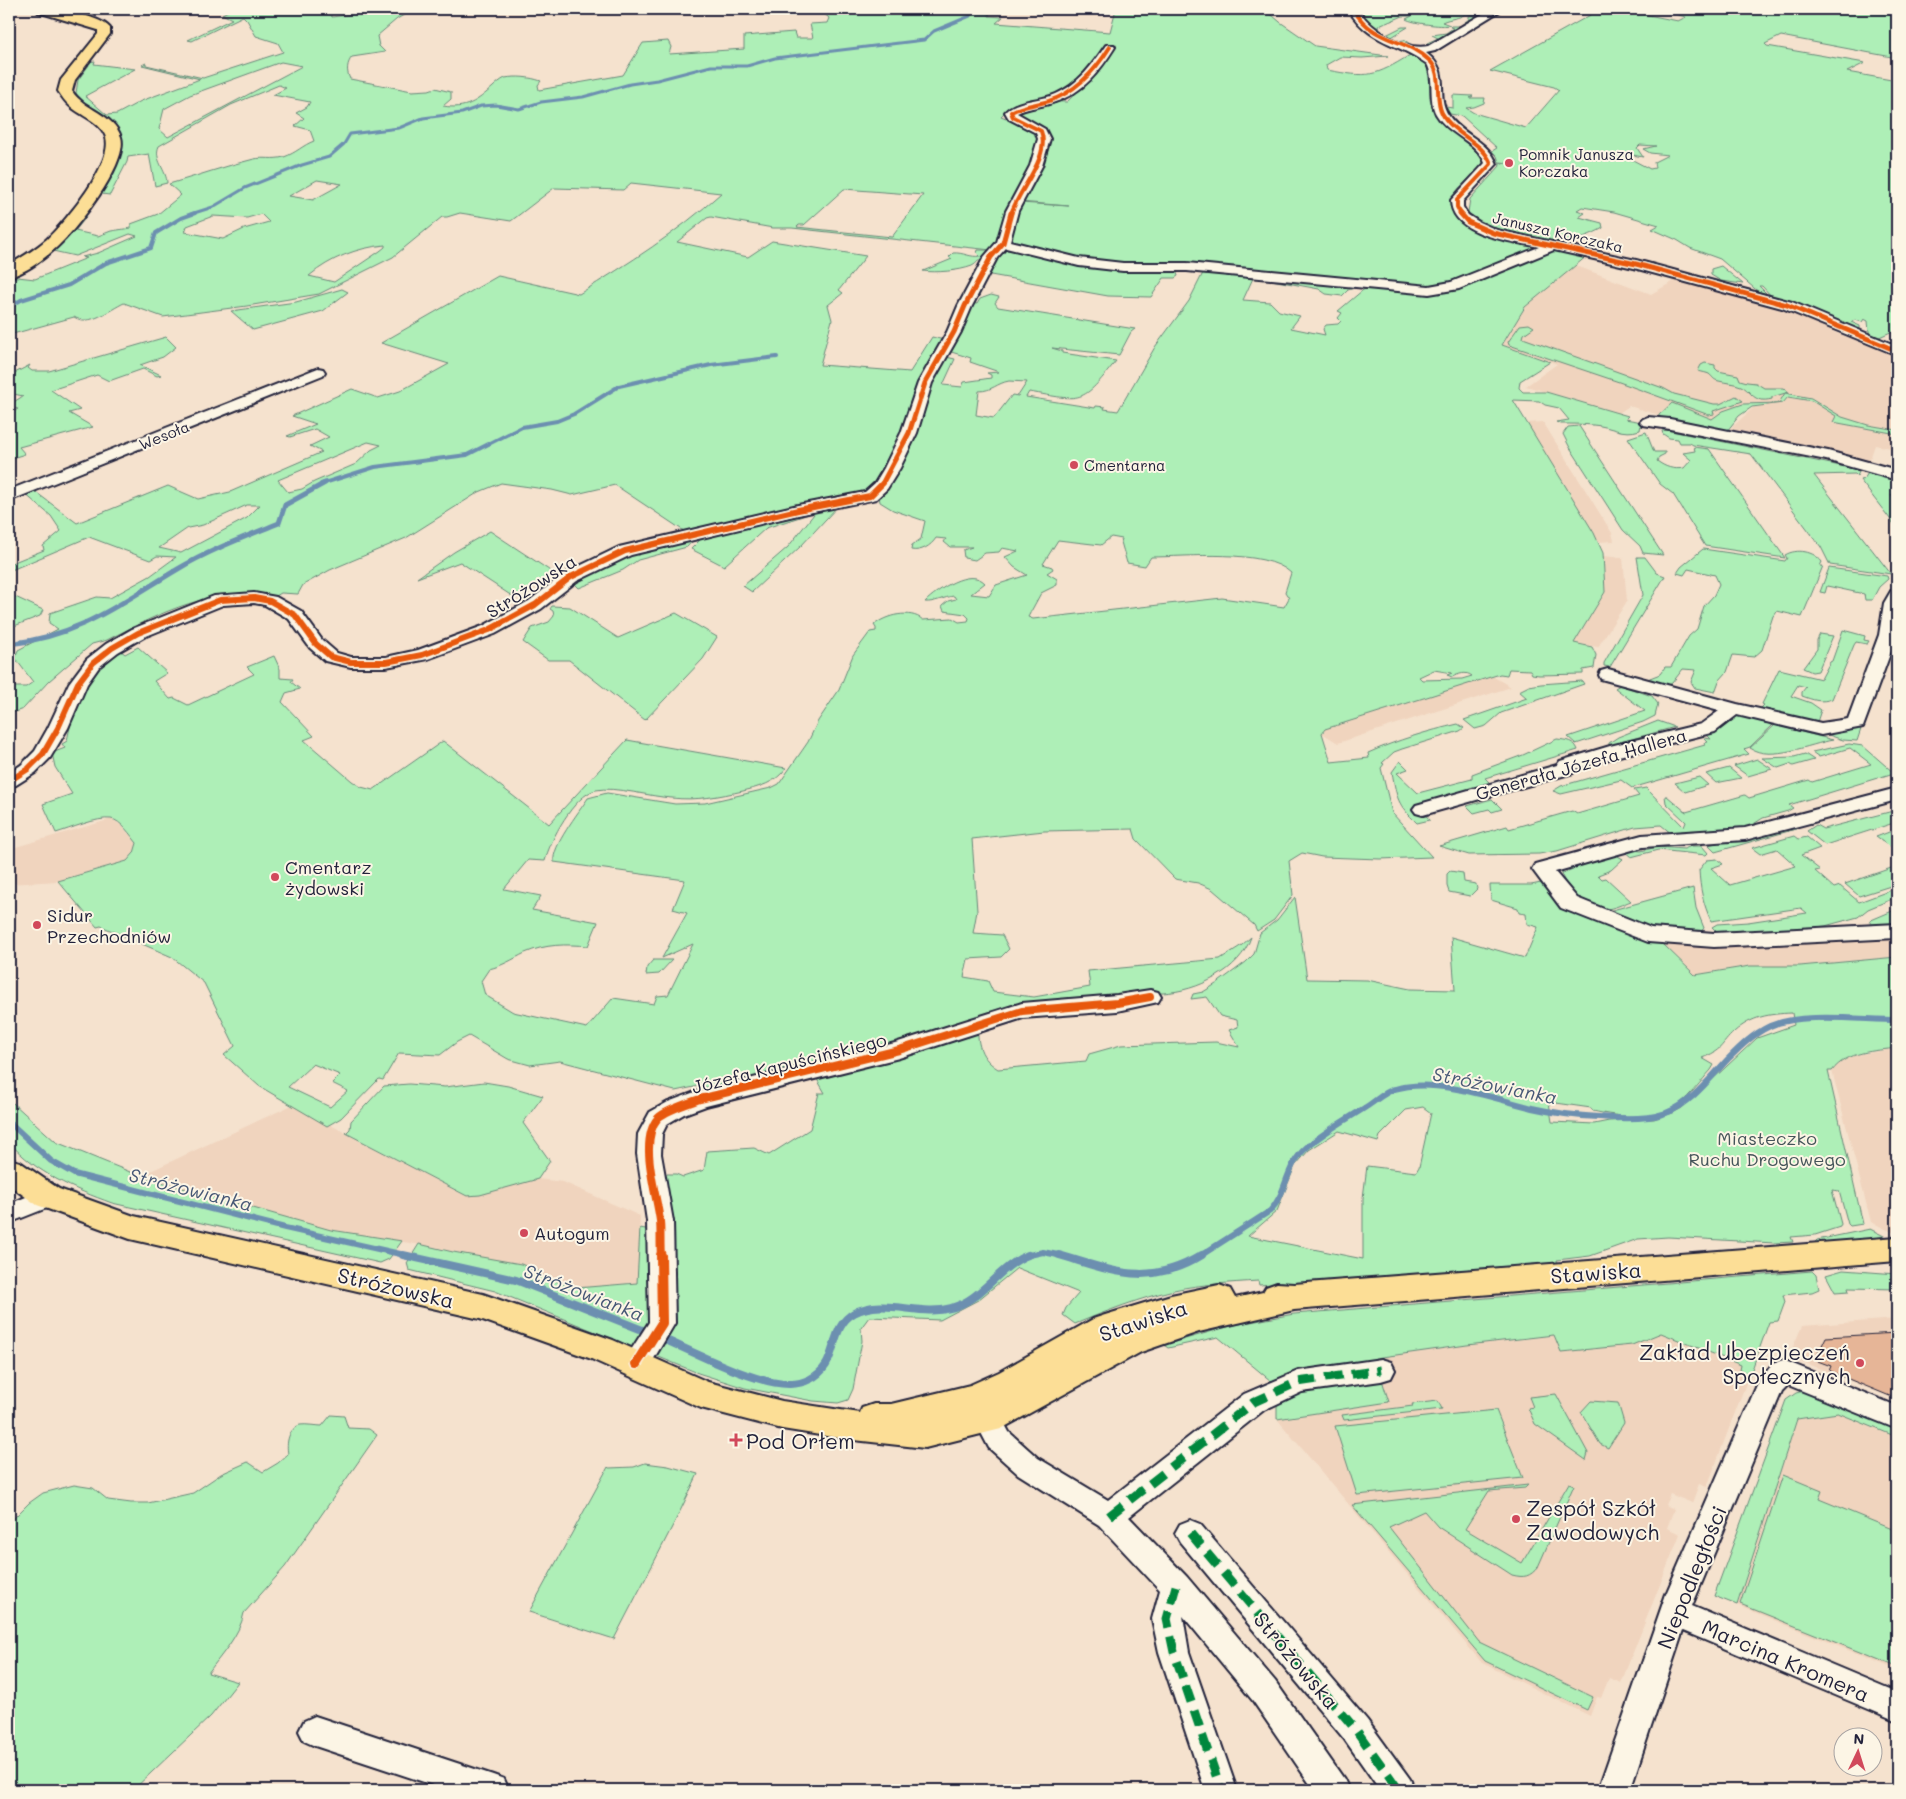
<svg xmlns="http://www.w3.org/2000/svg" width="1906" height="1799" font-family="Mali,sans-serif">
  <rect width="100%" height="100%" fill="#f5e2ce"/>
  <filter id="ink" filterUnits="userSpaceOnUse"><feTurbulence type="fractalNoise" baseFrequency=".02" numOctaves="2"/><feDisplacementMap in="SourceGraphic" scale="10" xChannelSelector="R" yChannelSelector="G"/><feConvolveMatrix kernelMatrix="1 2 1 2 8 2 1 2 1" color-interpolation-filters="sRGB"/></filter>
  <g filter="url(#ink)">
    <g fill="#f0d4be">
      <polygon points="1574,265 1651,294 1676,280 1802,316 1834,332 1897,356 1897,430 1868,425 1842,417 1811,398 1786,393 1779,403 1743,404 1723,411 1712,419 1672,403 1659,415 1629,406 1619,413 1526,386 1557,364 1502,345 1525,307"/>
      <polygon points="1788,397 1812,401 1836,416 1834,422 1897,434 1897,453 1895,452 1896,449 1875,445 1869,462 1729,430 1754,407 1783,403"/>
      <polygon points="1543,422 1612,533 1614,541 1598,542 1526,423"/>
      <polygon points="1603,556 1623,558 1627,601 1598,647 1579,644 1574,643 1605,592"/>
      <polygon points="1492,676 1511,687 1338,743 1322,733 1325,729"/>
      <polygon points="112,819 121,825 137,843 134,853 127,861 58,881 9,884 9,849"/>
      <polygon points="1897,937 1897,957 1800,966 1750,966 1695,975 1662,943 1724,946"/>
      <polygon points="1897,1048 1897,1232 1892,1232 1871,1222 1832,1071 1842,1060 1856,1055"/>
      <polygon points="292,1105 467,1196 538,1179 563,1182 640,1216 638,1283 576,1288 544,1276 439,1248 331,1230 140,1176"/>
      <polygon points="1765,1309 1772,1314 1707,1487 1699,1484 1692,1503 1670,1494 1665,1505 1674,1509 1667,1528 1680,1534 1621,1683 1609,1678 1601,1698 1597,1697 1590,1716 1482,1663 1277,1419 1389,1402 1375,1358 1467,1345 1645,1326"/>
      <polygon points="1897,1319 1897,1400 1789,1356 1802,1326"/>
      <polygon points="1838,1413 1897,1437 1897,1670 1737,1605 1797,1419"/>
    </g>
    <g fill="#aeefb7" stroke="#688879" fill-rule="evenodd">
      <path d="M232,9h95l5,8 57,-8h25l-17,10 -20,17 2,10 6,6 -33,5c-5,6 -6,14 -2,22l62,12 17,-1 6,-2 16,4v7l-8,7c23,4 34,-5 50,-19 3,-3 8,-7 12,-9 11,-2 25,-1 36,3l-3,4 1,5 84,-15 20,-32 25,-2 3,6 -2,7 75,-5v-13l50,-4 2,6h17l-3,-14 17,-1 2,-5 -8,-7 -77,2 -1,-4h237l2,3 7,1v3l14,1 -7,6 114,9 6,-23h136l20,6 8,7 35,24 73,10 -26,2 -22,-1 -14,8 1,5c42,8 47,7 83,-15h5l9,6 8,16c-13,41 27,56 51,81v7l-24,23 -6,8 -3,10c13,28 52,32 79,37l8,5 -9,6 -72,29 -14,3h-46l-190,-21 -96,-1 -46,-8 -51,-14 -5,-6 11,-33 50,3 -50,-4 18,-32h-1l7,-20 1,-14 2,-1c-8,-11 -23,-13 -33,-22 16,-10 36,-12 54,-11l43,-45 4,-11 -7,-1c-12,21 -36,46 -60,54 -17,5 -33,3 -46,17l35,14 2,3c-2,28 -14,40 -24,64 -7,15 -12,39 -23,53l-199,-22h-19l-62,-11 -4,1 -30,24 71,15 24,-16 94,15 -27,34 4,3 -15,12 4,15 -12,45 90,7 22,-35 12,3 -11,20 9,-4 13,3 -12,26 19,2 2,-5 27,-4v-3l-4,-2 12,-1 -29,-10 1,-4 -23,-7 4,-12 22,-48 3,1 -6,11 6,1 3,-5 11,-4 8,2 -4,6 3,4 137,22 -4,3 -12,23 -67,-7 10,3v2l54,8c-35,44 -33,40 -87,31l-3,5 69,11 1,-2 9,1 -1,2 14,2 37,-64 34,-46 15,-30 50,5 -11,24 27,2 9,9 21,5 -9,12 34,7 -2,-6 3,-4 12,-1 3,-3 -3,-3 4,-5 -4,-2 25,-21 7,-2 41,4 31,-1 29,-8 80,-33h9l27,6 -62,51 -23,38 48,17 -30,19 -1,7 4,4h23l82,24 -3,3 12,2 4,3 -1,6c-18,6 -29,-4 -47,-5 -11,-1 -21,-1 -32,-1l-5,-2 13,-2 -10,-12 -14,-3 -6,-4 -26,-1 81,133 9,20 2,39 -31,51 18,4 4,8 -2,13 -11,2v4l-44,1 -7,-1 -2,-4 -21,-1 -2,6 -7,-1 -175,55 -3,4 9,29 38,-4 -1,-5c29,-13 60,-22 90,-29l6,4 -4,3 -58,18 -8,3 -12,11 2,1 -3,4 11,45 40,44 -52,2 -58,-2 -20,-4 -13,8 4,34 -19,25 -17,11 -3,-6 -42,-36 -14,-6 -23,-4 -39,-40 -3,-10 -89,2 -72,8 5,72 -4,22 29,2 7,14 -8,8 -33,2 -4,18 24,4 5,11 41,5 56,-10 -2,-16 132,-12 22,-14 9,-8c-11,34 -54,54 -88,56 -11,1 -21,-2 -31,-1 -12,0 -25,7 -37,8 -39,6 -79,2 -117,16 -1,23 -1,40 20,53l88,-8 3,-7 32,-9 95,-3 23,5 -10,-17 9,-3 -1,-7 -17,-4 -13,-19 -16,2 2,-5 10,-2 13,-8 30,-22 8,-8 6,-21 17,-13 18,-23 12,82 60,1 43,9 45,1 -4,-53 74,21 13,-31 -11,-3 -1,-10 -7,-1 -1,-5 -27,-8 -1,-15h41l15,-3 20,25 62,25 34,11 33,32 55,-9h50l97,-9v91c-22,3 -50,3 -65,23h-4l35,153 -13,2 -2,-2 -9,-33 -7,-1 9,34 -1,3 -25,8 -24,2 2,5 -19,1 -106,-6 -30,2 -48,17 -33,4 1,5 -299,20 -1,-4c-28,2 -57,3 -84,9 -34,8 -67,21 -99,34l-12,-9 3,-7 13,-15 -62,-25 -39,32 -38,20 -71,-3 -8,11 1,13 -9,48 -5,11 -10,3 -25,-2 -68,-13 -47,-15 -44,-18 14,-23 3,-13 -5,-79 1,-23 -8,-43h17l7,3 21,-7 3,-19 47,-3 15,7 41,-26 9,-36h6l-15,-26 -103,25 -3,-7 -29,6 -115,-30 -30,4 -22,-6 -39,-23 -12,6 -17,13 -41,-2 -16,27 -4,-1 -38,39 -14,8 -68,-40 -35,-31 11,-9 -31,-63 -32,-26 -71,-31 -4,1 -39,-46 69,-20 7,-8 3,-10c-6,-7 -16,-23 -26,-24 -14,-2 -41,10 -55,14l-13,-29 29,-10 -17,-27 -3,-14 13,-5 -3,-4 5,-3c4,-22 16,-58 32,-74 6,-6 14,-11 21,-17l5,4 13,-7 29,26 -13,8 16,18 4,-1 14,7 66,-31 -7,-7 27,-11 6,13v9l13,1 -2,3 9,7 -14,4 -4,9 32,34 -10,4 48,41 9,6 12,3 70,-49 106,83 78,-84 159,28c-10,15 -27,19 -43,23 -23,5 -47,10 -71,7 -20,-1 -58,-12 -76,-8 -22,5 -46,50 -51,71l-17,-1 -24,29 37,7 -9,14 66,12 -10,24c-23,-2 -42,-2 -63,7 -12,6 -23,13 -36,16l-8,12 4,14 28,17 74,16 26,-30 41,6 3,-8 11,-1 25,-51 -31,14 25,-45 -14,-4 12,-29 -131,-18c-3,-15 25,-50 34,-64l19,-5 68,11 30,-1 66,-15 8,-4 29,-42 10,-21 21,-31 14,-35 17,-23 6,-1v-3l-2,-3c12,-10 36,-16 49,-5l29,-2 7,4 9,-1 1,-3 -4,-4 -21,-3 -2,-5 6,-5 8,-2 -2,-3c-10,1 -20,7 -29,6 12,-12 45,-35 60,-19l-14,11 18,2 7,-11 31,-10 -13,-8 -9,-10 13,-6 -16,-3 -3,4 -14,1 -10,7 -11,-2 -1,-8 9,-3h-22l-6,-5 2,-3 -10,-1c-5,8 -15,14 -25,12l1,-5 9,-6 4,-18 -32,-11 -13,-8 -1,-6 22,-43h-6l-17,33 -12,10 -76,12 -103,25 -72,-48 -43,10 -20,-5 -51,-7 -22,9 -73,46 -76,32 -27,15 -5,9 -17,-1 -5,3c-63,-10 -114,16 -169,44l-15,4 -43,37 -26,28 -14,5v-27h17l7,-5 -18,-24 3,-8 40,-21 -9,-6 1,-10 47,-16 13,1 40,-22 26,-19 -19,-1 -7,4 -61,-23 -80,34v-7l35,-14 -1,-4 18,-15 -10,-15 -27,-23 9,-3 44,33 91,-37 30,13 32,-7 92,-40 -12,-6 19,-9 -14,-8 -25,8 -3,-1 29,-12 -24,-8 60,-27 26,9 22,-7 49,-27 -68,-21 117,-67 81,18c50,-31 98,-61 142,-101l-90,-10 -8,7 -69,-2 -43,33 -51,-8 -13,4h-5l-49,40 -74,37 -72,12 -84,11 -39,-14c-15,7 -34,24 -50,14l-65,18v-59l26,3 52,-21 -5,-1 16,-4 39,-17 -7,-2 -55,22 -22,-5 -35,22 -3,-1c25,-15 48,-30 65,-55l7,-1 -12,15 23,5 13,-5 20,-3v-4l27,-10 23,-19 -12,-11c28,-8 56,-18 85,-25 10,-2 19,1 30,-2 12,-4 19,-12 30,-16l-4,-11 -15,-4 9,-8 -8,-5 11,-6 3,-5 -37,-7 13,-7 -7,-3 -48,20 -72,41c-6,13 8,25 8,37l-12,3 -6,-32 -21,3 -1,5 -17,33 -9,-1c1,-11 14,-23 18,-34 14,-35 -27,-45 -43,-67l2,-13 11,-15h-4l3,-3 7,-1 -1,3 41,5 -50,27 22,19 10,-1 24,-13 59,-22 -58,-14 4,-2v2l57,13 80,-26 -5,-9 -22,-7 -9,-16 -4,-4 -51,25 -4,-1 44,-21 -10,-5zM281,62l21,4 -134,71 -9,-8 5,-20 26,-14zM317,180l25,4 -29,16 -24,-4zM844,189l79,6 -31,42 -95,-10 2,-2h5zM261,214l8,8 -25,7 -21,10 -38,-7 2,-6 26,-10 34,2zM385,245v2l-5,4 -46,31 -25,-6c22,-18 47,-28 76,-31zM1009,381l18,1 -9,14 -6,-1 -18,23 -18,-3 3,-24c13,0 18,-8 30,-10zM368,442l13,3 -10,5 -15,14 -42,18 -12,7 -14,3 -10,-12zM247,505h13l-13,13 -66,35 -22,-5 29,-20 15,-3zM1111,537l11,2 -1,3 6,21 18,3 6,-9c35,0 114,-9 140,16l-6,19 4,6 -5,9 -62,-9 -189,21 -5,-2 13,-24 16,-8v-6l-10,-6 6,-4 -1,-2 -9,-3 15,-24 43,5zM1434,670l18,3 -5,2 5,2c7,-3 14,-6 20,-1l-10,3 -40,1 -3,-3zM1792,1013l2,12 -37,13 -75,70 -9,5 -19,6 -45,2 -15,3 -42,-2 -3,-20 42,6 2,3c25,6 65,11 86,-7 12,-9 22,-23 32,-34l3,-5 -12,-7c21,-8 18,-13 32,-26 18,-16 35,-18 58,-19zM313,1064l27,11 -8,8 16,8 -18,16 -42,-20zM1423,1107l8,6 -12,54 -3,5 -49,-6 -4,32v61l-115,-23 29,-25 18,-45 14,-16 30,-19 39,11 2,-6 26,-26z"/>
      <path d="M1361,9h135l-74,41 -26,-9 8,-1 11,7 11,-1 1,-3 11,-5 -6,-3 14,-2 7,-5 -3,-1 1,-1h9l9,-7v-3l9,-1 -13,-1c-6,5 -15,4 -23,8l8,3c-8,2 -38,-2 -44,-6l6,-3h-9l-24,10 1,5 6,4 16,-8h6l-18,11 -24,-17z"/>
      <path d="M1601,9h17l60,12 8,-4 -32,-8h229l14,4v45l-116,-22 -16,8 2,2 98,17 -18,9 50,9v251l-4,-1 -16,7 -8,-6 -1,-11 -4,-2 -2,3 -7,-2 -4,2 9,4v5l-88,-34 -10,-11h-3l10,10 -8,-2 -41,-35 -30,-11 -13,-8 -25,-11 7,-4 -45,-13 -32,-5 -5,3 8,3 -6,4 23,6 1,5c-10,6 -28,13 -40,14 -25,2 -78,-12 -95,-30l2,-13 30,-33 -1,-3h12l-12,-1 -2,-6 -5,-5 5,-3 -35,-32 -12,-2 -4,-7 7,1v-13l20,1 -3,2h15l-1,5 -10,4 -8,1 8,5 52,15 33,-38 -5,-3 -64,-16zM1640,145l16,1 -13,3 7,4 18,2 -14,7 1,6 -5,1 -23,-12v-3l16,3 -6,-9z"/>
      <path d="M978,250h10l-3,7c-6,1 -7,6 -13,9 -13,5 -36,7 -49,5l29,-12 -3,-2 4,-4c10,-1 18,5 27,3l-3,-3z"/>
      <polygon points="1001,250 1016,250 1168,270 1177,273 1178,276 1175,278 1164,278 1151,297 1108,296 985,274"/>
      <polygon points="1721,266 1743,284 1721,281 1711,275 1711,269"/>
      <polygon points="1269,276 1361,286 1348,290 1342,296 1326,294 1319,289 1266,279"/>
      <polygon points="342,289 348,292 323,311 253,330 231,311 296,302"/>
      <polygon points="1529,324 1534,327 1524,334 1523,338 1663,388 1674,394 1714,404 1720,404 1736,396 1743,401 1713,411 1714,414 1709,415 1619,382 1509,345 1508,342 1520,325"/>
      <polygon points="166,337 176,347 163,357 140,365 161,375 157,376 143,369 109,381 97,375 51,390 80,410 69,413 93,427 19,447 25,454 9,459 9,414 18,409 9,407 9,405 23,396 9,393 9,376 30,365 28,368 32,371 49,371"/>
      <path d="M1705,363l10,2v3l3,3 20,4 2,5 7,2 9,1 8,5h20l5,4 -17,5v2c-19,5 -20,-8 -31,-13 -7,-3 -15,-3 -22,-5 -6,-1 -6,-4 -10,-7 -2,-1 -7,-2 -11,-3l3,-6z"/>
      <polygon points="1785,393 1811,398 1842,417 1868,425 1897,430 1897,434 1833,422 1836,416 1812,401 1788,397 1783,403 1752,407 1739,416 1727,431 1659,419 1659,415 1672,403 1712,419 1723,411 1743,404 1779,403"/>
      <polygon points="1579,426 1663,555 1643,553 1640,546 1623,530 1569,446 1563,434 1568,427"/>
      <polygon points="1666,430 1860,470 1857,476 1855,474 1814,475 1891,574 1830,565 1821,547 1751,454 1693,445 1690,443 1680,443 1678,439 1669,438 1663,434 1662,431"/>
      <path d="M1646,432l8,20h11v2l-6,3 -2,4c8,6 16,9 27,7l7,-8 -8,-7 12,-2 -1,-4 15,2 76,109 -80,-12 -32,-52 -13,-10 -32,-46z"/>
      <polygon points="1868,473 1885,476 1897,484 1897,494 1891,495 1897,504 1897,528 1860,480 1864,479"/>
      <polygon points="838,506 801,546 752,592 743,586 788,547 814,514 812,513 766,528 724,566 691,549 703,537"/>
      <polygon points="490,531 561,578 545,588 536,585 515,598 460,562 417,578 454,552"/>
      <polygon points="697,536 687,547 638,560 623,570 579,588 571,580 628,553"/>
      <path d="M1703,549l82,12 2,-3 -2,-3c12,-7 29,-4 37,7l-2,4h3l-21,51 -25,-6 -4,5 -11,34 -8,7 -21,-2 -6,17 -8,9 -4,11 -20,-4 -4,-6 5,-12 -13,-1 -11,14 -7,5 -20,-8 15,-6 5,-7h6l18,-31 8,-7 7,-23 10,-11 5,-11 -4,-9 -27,-6 -4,6 -7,-2 4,-6z"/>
      <polygon points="1637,557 1645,557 1657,573 1665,576 1610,667 1604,666 1604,663 1643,595"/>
      <polygon points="1829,568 1880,575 1887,576 1888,579 1879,587 1872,600 1865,600 1864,594 1827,586 1825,593 1820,592"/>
      <polygon points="9,594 43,610 40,616 9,628"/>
      <polygon points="552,606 570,607 618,638 676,613 717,637 703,659 645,720 569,660 548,660 523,642 532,628 549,622 554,616 553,611 550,609"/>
      <path d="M1843,630l22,6 -1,4 5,1 -2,3 -11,-2 -2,3 -22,54c-11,4 -19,1 -30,-3v-4l4,-5 -8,-2 -7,11 20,7 10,7 -4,12 -10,1 -48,-13 5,-5 -2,-1 17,-35 42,10 9,-17 2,-1z"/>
      <polygon points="1820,634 1833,636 1818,671 1812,672 1803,668 1817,649 1817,640"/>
      <polygon points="1582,681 1584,684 1501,713 1486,726 1475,729 1464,720 1527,698 1519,691 1529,686 1541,684"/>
      <polygon points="1620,685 1652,696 1658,704 1655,716 1643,722 1576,744 1568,737 1645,711 1615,688"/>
      <polygon points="1736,715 1773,725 1750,747 1744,749 1749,754 1632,788 1621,780 1561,794 1553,791 1561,786 1705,745 1704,743 1708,742 1704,738 1711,739 1707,735 1719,729"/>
      <polygon points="1658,721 1675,727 1621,742 1614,745 1614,749 1609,749 1609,743 1618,737"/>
      <path d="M1775,725l58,15c-23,4 -62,22 -83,8z"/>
      <polygon points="1856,728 1861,729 1857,741 1843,740 1817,731 1843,732"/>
      <path d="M1557,739c9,1 18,2 21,11l-93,28 6,6 -72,24 11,12 -13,3c-20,-19 -20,-24 -25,-51l8,-11 8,8 -11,4 21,20 54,-14v-5l51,-19z"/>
      <polygon points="1849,744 1863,746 1894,773 1789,805 1793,808 1788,811 1763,818 1741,832 1672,834 1661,825 1635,827 1557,851 1539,854 1469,855 1439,846 1507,826 1509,829 1572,811 1577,814 1639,796 1634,790 1646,788 1684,827 1686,822 1666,803 1665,796 1667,796 1686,812 1745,795 1749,798 1809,780 1812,782 1871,764 1850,748 1819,757 1812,752"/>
      <polygon points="1805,754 1814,760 1793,766 1790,764 1778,768 1762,758 1794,757"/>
      <polygon points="1757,759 1772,769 1748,776 1734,766"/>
      <polygon points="1729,768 1741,778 1716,783 1706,774"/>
      <polygon points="1699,777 1708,785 1685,792 1675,783"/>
      <polygon points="1492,799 1502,809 1492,812 1489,809 1474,813 1467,806"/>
      <polygon points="1897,810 1897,822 1825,845 1807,831 1816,825 1823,829"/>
      <polygon points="1791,825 1796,829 1715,852 1708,845"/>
      <polygon points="1897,829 1897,852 1876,837"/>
      <path d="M1794,836l4,3 9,-2 13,11 -19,7 19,15 -5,1 19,17 6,-2 19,16 38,-14v9l-29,12 -10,8 -33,9 -44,5 -64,1 -5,-5 5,-3 31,-2 59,-9 -6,-5 -90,13c-8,-18 -11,-32 -12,-51l8,-10 10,-1 6,5 -12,4 19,17 66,-19 -19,-17 -17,5 -8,-6z"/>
      <polygon points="1691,846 1702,846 1708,853 1706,855 1658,850 1631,857 1623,850 1628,849 1641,851 1657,847 1684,849"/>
      <path d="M1616,855l7,4 -12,11 -13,5 4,4 4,-1 25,23c-8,3 -18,8 -26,8 -22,0 -36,-18 -44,-35l28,-12z"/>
      <polygon points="1897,866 1897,884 1859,896 1845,884"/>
      <polygon points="1450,871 1463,873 1464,882 1476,884 1477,889 1470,896 1449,892 1447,886 1447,874"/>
      <polygon points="1693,888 1696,908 1704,928 1700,933 1647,931 1605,912"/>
      <polygon points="1897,909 1897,925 1872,925 1869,921"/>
      <polygon points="653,960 672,960 659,974 646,975 647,967"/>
      <polygon points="484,1082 508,1086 543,1096 523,1123 550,1161 538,1179 480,1195 467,1196 346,1133 350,1129 351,1121 384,1086 409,1084 445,1087"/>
      <path d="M13,1103l43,39 84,34 191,54 71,11 -13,18 -9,4 -268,-60c-39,-14 -76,-30 -103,-61v-37z"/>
      <polygon points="640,1228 651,1230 655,1313 635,1348 495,1291 409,1270 407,1263 419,1244 453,1252 521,1264 540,1272 539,1275 576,1288 637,1283"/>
      <polygon points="1870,1229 1890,1239 1816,1245 1814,1243 1817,1240"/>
      <polygon points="1843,1270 1897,1274 1897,1289 1848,1288 1849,1291 1835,1292 1826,1275"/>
      <polygon points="1812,1271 1816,1275 1819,1289 1812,1292 1783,1295 1785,1302 1778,1321 1769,1322 1750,1375 1740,1370 1741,1365 1661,1333 1632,1345 1561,1352 1554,1335 1467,1345 1375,1358 1389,1402 1277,1419 1277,1386 1218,1337 1168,1348 1164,1345 1234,1325 1294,1314"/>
      <polygon points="1803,1391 1822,1394 1897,1425 1897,1437 1838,1413 1797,1419 1737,1605 1714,1596 1786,1400 1796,1393"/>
      <polygon points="1556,1394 1588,1453 1586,1460 1535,1424 1528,1408 1533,1407 1529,1397"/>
      <polygon points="1438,1401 1442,1409 1344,1420 1342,1415 1413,1406 1412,1404"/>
      <polygon points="1591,1401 1618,1403 1624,1423 1608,1448 1600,1444 1581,1412"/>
      <polygon points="1496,1410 1523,1478 1357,1495 1335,1426"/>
      <path d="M331,1415l13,1 4,12 21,1 8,6 -92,132 -41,46c-4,22 -23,42 -36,60l30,9 -27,34 -78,74h-124v-267l20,-20 14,-10 31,-8 19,3 15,12 23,3h17l45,-10 28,-19 27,-12 15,10 15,-9 10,-9c-2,-11 0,-25 12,-29 6,-1 16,1 22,1z"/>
      <path d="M645,1463l23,3 30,8c-26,56 -56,110 -84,165l-85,-27 79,-145 1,1 25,-1z"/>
      <polygon points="1783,1475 1822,1491 1819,1499 1897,1531 1897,1667 1740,1604"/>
      <path d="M1569,1483l5,2 -36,82c-8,10 -14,11 -26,8l-74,-48 -14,-16 -35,16 90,115 114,55 -6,13 -102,-49 -133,-156 176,-20 -3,3 -36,3 -24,38 57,34z"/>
    </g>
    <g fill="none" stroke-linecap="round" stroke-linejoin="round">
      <polyline stroke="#6c8fb0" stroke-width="3" points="191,214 213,207 245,188 302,165 329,157 344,144 350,134 399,128 423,118 462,113 481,106 496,105 519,109 541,102 583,97 630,84 657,80 711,66 747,66 775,58 924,40 934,31 970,16 971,9"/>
      <g stroke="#6c8fb0" stroke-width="4">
        <polyline points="9,307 21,300 69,285 106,263 151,248 156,233 181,218 195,213"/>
        <polyline points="321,484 375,467 467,455 522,427 557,421 574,414 619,386 711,365 777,357"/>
      </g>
      <path stroke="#6c8fb0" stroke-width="5" d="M9,644c71,-8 110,-40 169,-75 32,-19 67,-32 101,-46l6,-18 40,-22"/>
      <g stroke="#6c8fb0" stroke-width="6">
        <polyline points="9,1122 51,1161 74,1174 285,1228 409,1256"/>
        <polyline points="1025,1256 1043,1252 1063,1256"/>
        <path d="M1200,1256l70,-45c18,-19 14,-44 37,-64 18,-16 39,-27 59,-40 10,-6 18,-15 29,-18 40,-12 98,9 137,19 22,5 44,8 67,9 22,2 47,3 67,-4 26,-10 44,-35 62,-54 13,-13 25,-25 42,-33 31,-14 92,-6 127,-6"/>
      </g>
      <g stroke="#6c8fb0" stroke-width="8">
        <polyline points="403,1255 516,1280 650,1333"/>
        <path d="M1059,1255c55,16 89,33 143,0"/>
        <path d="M659,1337c33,14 97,48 131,47 14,0 28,-7 36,-19 10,-17 8,-41 28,-52 31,-16 65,4 97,-5 31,-8 48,-42 77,-53"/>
      </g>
    </g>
    <polygon fill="#e6b597" stroke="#22223b" points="1897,1333 1897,1399 1829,1371 1831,1366 1815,1360 1826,1337"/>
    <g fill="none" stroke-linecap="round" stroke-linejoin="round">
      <g stroke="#22223b" stroke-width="4">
        <g id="minor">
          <path d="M1348,9h10c12,20 46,42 70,37l63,-37h12l-68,42 -9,2c27,20 8,41 23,63 13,19 40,25 48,48l-34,37v6l5,8 11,7 18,8 139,30 156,42 105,44v9l-115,-47 -148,-40 -80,-18 -95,39 -30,5 -242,-23h-64l-44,-5 -73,-18 -9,10 -25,48 -11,26 -29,51 -15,50 -17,35 -13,21 -11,10 -78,16 -167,40 -54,26 -36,28 -46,25 -67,25 -42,8h-35l-26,-6 -15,-13 -21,-29 -24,-14 -11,-2 -31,2 -79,32 -26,15 -19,15 -12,17 -19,44 -18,30 -15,15 -19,12 -7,2v-14l12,-8 14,-14 13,-23 21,-45 18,-24 19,-15 26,-15 82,-33 40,-3 22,4 25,14 21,29 15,13 14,4h35l32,-7 65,-24 46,-25 36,-28 54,-26 179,-42 67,-13 10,-9 9,-15 17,-35 17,-50 29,-51 11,-26 26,-49 13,-15 9,-31 24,-45 8,-27 -2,-6 -27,-14 -4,-7c12,-13 36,-11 51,-18 23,-10 37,-30 50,-49h8l1,2c-15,24 -32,46 -60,55 -12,5 -26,5 -38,11l28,16 5,10 -8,27 -24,45 -8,30 69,17 44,5h64l242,23 22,-4 88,-35c-27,-6 -88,-11 -88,-47l34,-37c-7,-21 -38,-29 -49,-49 -8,-15 -1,-35 -9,-50 -30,-22 -58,-20 -79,-55z"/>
          <polygon points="1882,9 1897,9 1897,15"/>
          <polygon points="318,368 323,369 325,372 323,375 9,501 9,490"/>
          <polygon points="1648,417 1670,419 1828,451 1897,470 1897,480 1826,460 1670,429 1643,425 1640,422 1643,419"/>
          <polygon points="1897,590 1897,635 1863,727 1821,735 1737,715 1715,732 1619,756 1576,769 1573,773 1423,815 1416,813 1413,809 1416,805 1557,765 1560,761 1610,746 1701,724 1719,711 1601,679 1599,675 1601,671 1608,669 1737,704 1821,723 1848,719 1879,635 1884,603 1891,591"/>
          <polygon points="1897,788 1897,800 1745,840 1643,847 1555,872 1577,898 1651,928 1714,933 1897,924 1897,938 1714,947 1648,942 1561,908 1532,869 1535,864 1642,835 1745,828"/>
          <polygon points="1150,990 1158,992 1161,997 1158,1002 1117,1011 1023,1018 899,1058 706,1106 684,1114 667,1124 662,1134 661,1154 673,1221 675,1323 646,1372 636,1375 626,1372 622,1364 649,1322 647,1221 637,1154 638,1134 650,1112 668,1102 692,1093 895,1043 1022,1003 1117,995"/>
          <polygon points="48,1188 57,1190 60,1197 57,1204 9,1223 9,1204"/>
          <polygon points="1381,1359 1391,1362 1395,1370 1391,1378 1381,1381 1302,1392 1264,1410 1129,1517 1187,1577 1275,1681 1344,1779 1349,1790 1314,1790 1253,1701 1183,1616 1189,1652 1237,1790 1205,1790 1159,1652 1152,1619 1160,1590 1099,1525 1018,1474 989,1448 967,1406 971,1398 981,1395 991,1398 1009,1432 1038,1458 1108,1500 1244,1394 1298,1371"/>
          <polygon points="1783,1360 1897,1406 1897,1429 1788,1385 1782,1391 1692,1606 1897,1692 1897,1721 1683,1631 1630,1790 1598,1790 1666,1594 1757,1385 1773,1363"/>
          <polygon points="1190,1520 1200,1524 1367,1720 1410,1779 1415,1790 1380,1790 1345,1740 1180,1542 1175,1533 1180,1524"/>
          <polygon points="315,1716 493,1775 504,1779 509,1790 448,1790 315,1746 304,1741 299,1731 304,1721"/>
        </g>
      </g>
      <g stroke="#22223b" stroke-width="4">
        <g id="major">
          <path d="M36,9c18,0 62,5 74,19v6l-35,46 -3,11c12,19 42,23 49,46 8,26 -45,93 -64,110 -12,11 -31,26 -48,30v-12c13,-8 27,-16 38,-26 18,-17 70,-79 58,-104 -6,-14 -24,-19 -35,-29 -5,-4 -8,-9 -12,-15l3,-11 37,-46v-4l-60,-18z"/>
          <polygon points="9,1159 20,1162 59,1189 134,1216 483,1294 613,1340 708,1382 782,1401 860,1413 862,1408 874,1404 891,1404 970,1385 999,1372 1093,1319 1105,1315 1171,1295 1219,1285 1230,1289 1235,1298 1263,1292 1266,1287 1277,1283 1294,1284 1897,1237 1897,1261 1294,1310 1199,1332 1141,1352 1001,1429 925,1448 845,1439 782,1429 701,1408 589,1358 480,1319 130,1239 37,1205 9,1185"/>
        </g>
      </g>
      <use href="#minor" fill="#fcf5e5" fill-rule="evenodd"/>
      <use href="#major" fill="#fcde96" fill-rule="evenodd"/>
      <g stroke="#00873e" stroke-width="9" stroke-dasharray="17 9" stroke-linecap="butt">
        <polyline points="1109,1516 1254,1402 1298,1382 1381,1370"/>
        <polyline points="1190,1533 1356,1730 1399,1790"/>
        <polyline points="1176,1586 1167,1619 1174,1652 1221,1790"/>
      </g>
      <g stroke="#fcf5e5" stroke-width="5.5">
        <g id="cycleway-far4">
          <path d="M1353,9c22,36 53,28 77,52 13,13 4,37 12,52 11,22 41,28 49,51l-34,36v7l4,7"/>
          <path d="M1011,214c7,-24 40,-57 30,-83l-28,-14 -2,-5c12,-7 25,-7 38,-11 27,-9 46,-30 61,-54"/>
        </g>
      </g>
      <g stroke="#fcf5e5" stroke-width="7">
        <g id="cycleway-far3">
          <polyline points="1460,213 1468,222 1493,233 1636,264 1787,305 1897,351"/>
          <polyline points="882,484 909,433 925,383 954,332 965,306 991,257 1003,243 1011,213"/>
        </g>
      </g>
      <g stroke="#fcf5e5" stroke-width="9">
        <polyline id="cycleway-far2" points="9,781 28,769 43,754 58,728 78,683 93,663 112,648 138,633 220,600 254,598 270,601 295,615 316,644 331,657 351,662 386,662 422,655 489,630 535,605 571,577 625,551 798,510 870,496 883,483"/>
      </g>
      <g stroke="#fcf5e5" stroke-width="11">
        <path id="cycleway-far1" d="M661,1256c-1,-12 0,-24 -1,-35 -3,-27 -22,-80 -2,-103 8,-8 31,-15 42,-19l199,-49 123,-39 95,-8 33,-6"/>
      </g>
      <g stroke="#fcf5e5" stroke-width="13">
        <polyline id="cycleway" points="636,1364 662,1323 661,1255"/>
      </g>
      <use href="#cycleway-far4" stroke="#e8590c" stroke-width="4"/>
      <use href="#cycleway-far3" stroke="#e8590c" stroke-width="5"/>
      <use href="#cycleway-far2" stroke="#e8590c" stroke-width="6"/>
      <use href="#cycleway-far1" stroke="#e8590c" stroke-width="8"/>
      <use href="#cycleway" stroke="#e8590c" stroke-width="10"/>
    </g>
  </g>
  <g fill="#d1495b" stroke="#fcf5e5" stroke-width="2">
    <circle cx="1509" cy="163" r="5"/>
    <circle cx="1074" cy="465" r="5"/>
    <circle cx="275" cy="877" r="5"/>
    <circle cx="37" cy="925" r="5"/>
    <circle cx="524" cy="1233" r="5"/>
    <circle cx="1860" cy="1363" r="5"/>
    <path d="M733.5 1432.5h5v5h5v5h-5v5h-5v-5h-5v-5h5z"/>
    <circle cx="1516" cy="1519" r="5"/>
  </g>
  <g text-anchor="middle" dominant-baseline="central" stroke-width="4" stroke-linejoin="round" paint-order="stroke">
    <g font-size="15" fill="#22223b" stroke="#fcf5e5" text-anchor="start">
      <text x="1519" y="154">Pomnik Janusza<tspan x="1519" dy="17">Korczaka</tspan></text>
      <text x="1084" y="465">Cmentarna</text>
    </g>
    <g font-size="15" fill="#22223b" stroke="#fcf5e5">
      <text transform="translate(1558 232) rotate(13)">Janusza Korczaka</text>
      <text transform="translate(164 435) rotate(-22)">Wesoła</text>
    </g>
    <g font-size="18" fill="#22223b" stroke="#fcf5e5">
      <text transform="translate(531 586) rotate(-32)">Stróżowska</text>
      <text transform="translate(1581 764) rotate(-16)">Generała Józefa Hallera</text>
      <text transform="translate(789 1063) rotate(-14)">Józefa Kapuścińskiego</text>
    </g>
    <g font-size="18" fill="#22223b" stroke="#fcf5e5" text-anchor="start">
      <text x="285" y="867">Cmentarz<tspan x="285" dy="21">żydowski</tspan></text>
      <text x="47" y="915">Sidur<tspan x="47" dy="21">Przechodniów</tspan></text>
      <text x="534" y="1233">Autogum</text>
    </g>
    <g font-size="18" fill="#45555a" stroke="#fcf5e5">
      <text x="1767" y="1138">Miasteczko<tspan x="1767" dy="21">Ruchu Drogowego</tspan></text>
    </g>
    <g font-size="19" font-style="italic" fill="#475876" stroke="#fcf5e5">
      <text transform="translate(1495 1085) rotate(11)">Stróżowianka</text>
      <text transform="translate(191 1189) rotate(14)">Stróżowianka</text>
      <text transform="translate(584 1292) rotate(21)">Stróżowianka</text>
    </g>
    <g font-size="21" fill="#22223b" stroke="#fcf5e5">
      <text transform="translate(1596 1272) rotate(-4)">Stawiska</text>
      <text transform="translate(396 1287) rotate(13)">Stróżowska</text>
      <text transform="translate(1143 1320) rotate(-18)">Stawiska</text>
      <text transform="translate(1691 1577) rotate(-68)">Niepodległości</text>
      <text transform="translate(1297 1660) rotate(50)">Stróżowska</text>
      <text transform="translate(1786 1660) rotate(23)">Marcina Kromera</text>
    </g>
    <g font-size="21" fill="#22223b" stroke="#fcf5e5" text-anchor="start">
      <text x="1850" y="1351" text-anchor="end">Zakład Ubezpieczeń<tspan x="1850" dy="24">Społecznych</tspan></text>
      <text x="746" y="1440">Pod Orłem</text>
      <text x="1526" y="1507">Zespół Szkół<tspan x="1526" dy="24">Zawodowych</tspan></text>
    </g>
  </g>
  <rect width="1906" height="1799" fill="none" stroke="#fcf5e5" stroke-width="30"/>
  <rect x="15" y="15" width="1876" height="1769" fill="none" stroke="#22223b" stroke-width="2" filter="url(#ink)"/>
  <g transform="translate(1858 1752) rotate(4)"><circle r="24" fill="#fcf5e5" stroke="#a5a1a1"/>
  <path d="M0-4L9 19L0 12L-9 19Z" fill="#d1495b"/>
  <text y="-8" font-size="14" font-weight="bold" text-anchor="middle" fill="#22223b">N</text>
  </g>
</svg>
